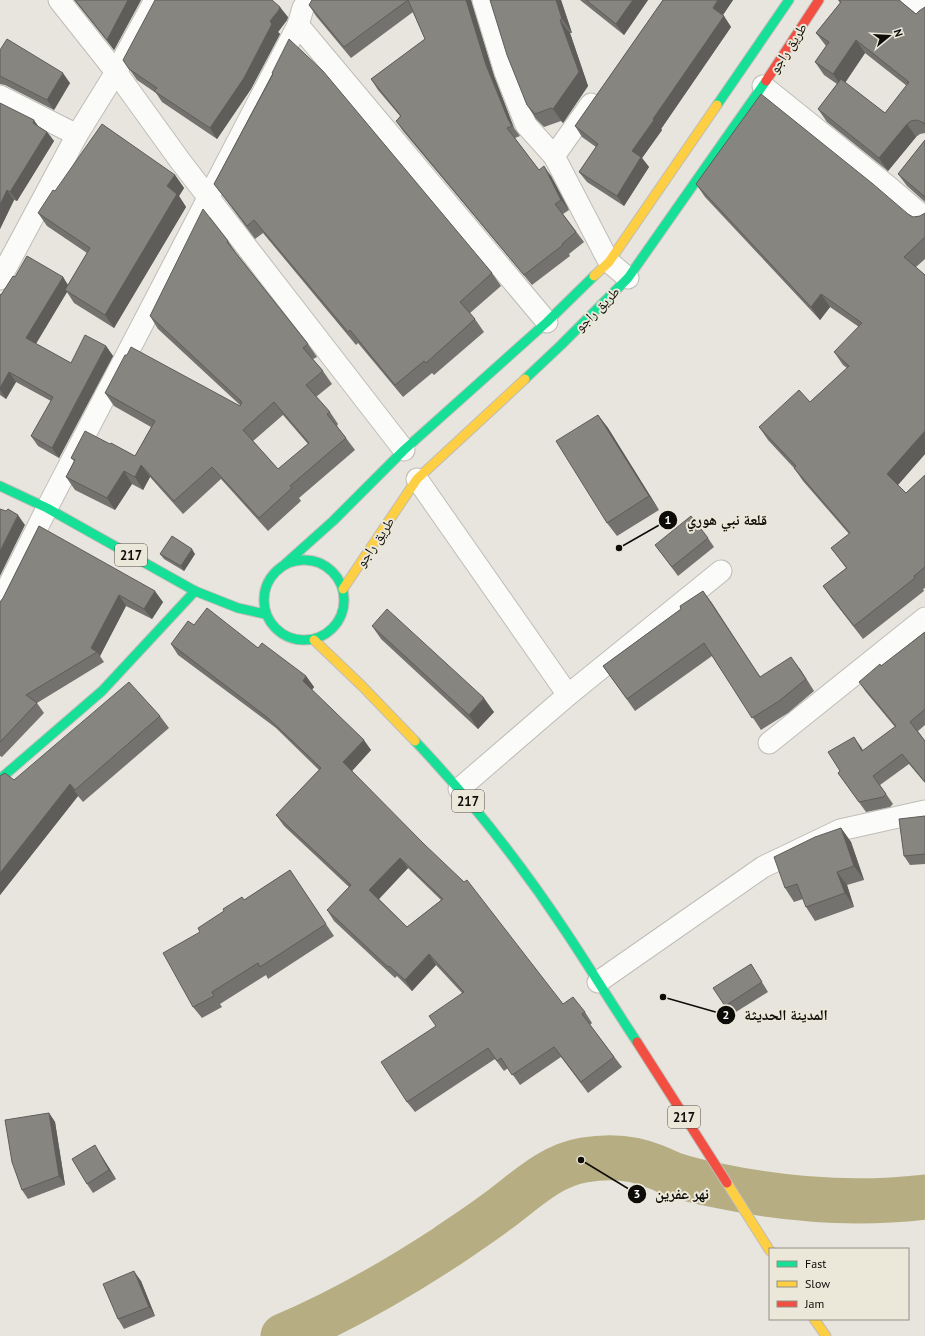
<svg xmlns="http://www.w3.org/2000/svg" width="925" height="1336" font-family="'PT Sans','Noto Naskh Arabic',sans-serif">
  <rect width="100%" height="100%" fill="#e7e5dd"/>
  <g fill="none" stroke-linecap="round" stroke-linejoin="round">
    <path stroke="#b7ad82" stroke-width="45" d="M283,1336c57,-24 111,-55 163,-89 16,-11 33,-22 49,-34 28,-20 53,-47 89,-53 24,-4 49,-3 72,7 6,2 11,5 16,7 15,5 32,9 48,12 67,14 137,19 205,11"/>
    <g stroke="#bfbdb7" stroke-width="23">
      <g id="street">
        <polyline points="59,0 116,72 181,162 404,450"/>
        <polyline points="483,0 505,72 526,125 554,156 609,262 628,278"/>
        <polyline points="911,0 925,12"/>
        <polyline points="298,25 547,322"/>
        <polyline points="763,86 890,188 925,218"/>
        <polyline points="0,96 77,135"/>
        <polyline points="554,156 591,104"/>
        <polyline points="0,279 77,135 116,72 155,0"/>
        <polyline points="417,479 568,695"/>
        <polyline points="0,603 47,508 298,25 303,8 308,0"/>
        <polyline points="769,743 925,618"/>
        <polyline points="459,789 568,695 721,571"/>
        <polyline points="598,982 763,867 840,830 925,811"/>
      </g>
    </g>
    <g stroke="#bfbdb7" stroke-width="11">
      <g id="fast">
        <polyline points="717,105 789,0"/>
        <polyline points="525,379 561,345 628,278 766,81"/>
        <polyline points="0,486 47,508 195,591 238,608 265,614"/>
        <circle cx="304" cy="600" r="40"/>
        <polyline points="285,564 333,521 404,450 547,322 594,276"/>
        <path d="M415,741c56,59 106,123 151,191 24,36 47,74 71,110"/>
        <polyline points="0,779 102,691 195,591"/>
      </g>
    </g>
    <g stroke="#bfbdb7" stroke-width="11">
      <g id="slow">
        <polyline points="594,276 609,262 717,105"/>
        <polyline points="343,589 417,479 525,379"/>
        <polyline points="314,640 362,686 415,741"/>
        <polyline points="727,1183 770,1251"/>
        <polyline points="814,1319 826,1336"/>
      </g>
    </g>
    <g stroke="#bfbdb7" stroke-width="11">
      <g id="jam">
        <polyline points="766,81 819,0"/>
        <polyline points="637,1042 727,1183"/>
      </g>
    </g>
    <use href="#street" stroke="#fbfbfa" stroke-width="21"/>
    <use href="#fast" stroke="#16e098" stroke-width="9"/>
    <use href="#slow" stroke="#ffcf43" stroke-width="9"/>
    <use href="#jam" stroke="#f24e42" stroke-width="9"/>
  </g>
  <g fill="#73726e" fill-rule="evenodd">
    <polygon points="74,0 141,0 114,50"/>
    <polygon points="312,0 471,0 472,4 494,76 514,128 520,136 515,138 539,170 551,176 569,210 563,214 584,242 569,254 570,256 532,285 403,131 396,121 400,116 378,90 371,79 425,39 413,12 351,58 316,16 309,5"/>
    <polygon points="490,0 561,0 572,33 570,33 588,86 563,123 561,121 544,127 536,119 527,105"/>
    <polygon points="580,0 648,0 624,35"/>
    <polygon points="663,0 733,0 723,15 731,27 661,129 662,130 642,158 649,167 624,206 587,182 579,172 596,147 582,137 575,126"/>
    <path d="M838,0h61l17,14 9,-7v126l-5,1 -4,3 -28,34 -61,-49 -9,-13 19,-25 -13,-9 -9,-13 11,-16 -10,-13 24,-30zM865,53l42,33 -22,27 -40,-30z"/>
    <polygon points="288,17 287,20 278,32 280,34 251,89 217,139 162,102 156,93 137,80 123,60"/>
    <polygon points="0,50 70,83 54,110 5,85 0,84"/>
    <polygon points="272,73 492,273 501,286 470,313 475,319 484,332 434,375 432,373 403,397 358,343 356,345 263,233 255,239 223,196 214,184 272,74"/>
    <polygon points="0,103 47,132 54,141 17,201 14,200 0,229"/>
    <polygon points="925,140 925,202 907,186 898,174"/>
    <polygon points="175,175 184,188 179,196 186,207 114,328 74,303 67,292 36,344 71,363 106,346 113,356 59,458 38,446 31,436 51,401 16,382 6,399 0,395 0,294 1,295 15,277 63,277 68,285 87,253 47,226 38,213 55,191"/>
    <polygon points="696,184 908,214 913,217 920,216 925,213 925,259 916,267 925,275 925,454 898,485 906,493 925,475 925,588 923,589 924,591 863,639 832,599 823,586 846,568 831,548 849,534 803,481 794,468 768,440 759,427 810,402 847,368 843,365 834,352 859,327 830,307 820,320 705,197"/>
    <path d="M228,241l9,13 71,90 9,13 -4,2 10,12 9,13 -16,13 14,15 8,12 -1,2 18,24 -56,48 2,3 -33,30 -47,-52 -38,35 -33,-37 -7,13 -11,-6 -17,26 -40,-20 -9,-13 8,-16 -3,-3 39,-14 25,12 16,-29 -37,-21 -9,-13 135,13v-1l-82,-76 -8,-13zM283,415l25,29 -30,25 -25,-28z"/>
    <polygon points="598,415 608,428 659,510 617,536 607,523"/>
    <polygon points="39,526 163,602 152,619 126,606 100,656 104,662 37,703 44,713 2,757 0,756 0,602 3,598"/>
    <polygon points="708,538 714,547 678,576 655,545"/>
    <polygon points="160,554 195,554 184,571 164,559"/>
    <polygon points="703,591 760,677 800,669 814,691 788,713 761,730 712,656 635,711 603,666 681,609"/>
    <path d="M194,625l64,23 48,28 8,11 -2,3 59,60 -19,21 211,233 22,8 7,11 -2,2 32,42 -34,26 -27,-36 -41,28 -12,-17 -4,3 -9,-12 -80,53 -8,-10 29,-76 26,-33 -26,-28 -24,26 -15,-15 -2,2 -61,-57 -7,-11 22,-23 -65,-61 -8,-11 43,-45 -43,-42 -98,-73 -7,-11zM408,868l33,32 -34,27 -28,-28z"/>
    <polygon points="372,626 494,712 478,729 381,639"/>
    <polygon points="925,632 925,725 918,731 925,741 925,783 909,764 880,785 893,804 890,807 866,812 838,773 840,771 861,747 863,751 895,727 866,692 859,682 881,666"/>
    <polygon points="160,716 169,728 83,802 78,796 0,895 0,776 14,780"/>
    <polygon points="925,816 925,864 910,865 904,856"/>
    <polygon points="841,828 851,842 864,880 847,885 854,907 815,921 806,907 803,899 794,902 785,888"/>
    <polygon points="290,870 334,936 268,979 266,975 220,1004 222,1007 202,1018 193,1007 200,932 244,900"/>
    <polygon points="751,964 768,992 731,1015 725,1006"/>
    <polygon points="49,1113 55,1122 65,1185 28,1199 22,1190"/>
    <polygon points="101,1155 116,1179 93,1193 87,1184"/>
    <polygon points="141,1281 155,1316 124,1329 118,1319"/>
  </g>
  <g fill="#5e5d5a">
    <polygon points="128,0 141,0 114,50 107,40"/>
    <polygon points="466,0 471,0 472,4 494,76 514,128 508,119 486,65"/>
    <polygon points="556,0 561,0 572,33 562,19"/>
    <polygon points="633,0 648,0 624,35 616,24"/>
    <polygon points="718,0 733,0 720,19 713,8"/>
    <polygon points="280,7 288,17 287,20 278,32 280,34 251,89 217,139 210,128 270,21"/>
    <polygon points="724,16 731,27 661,129 662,130 642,158 649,167 624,206 617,196 632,151 653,119"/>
    <polygon points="560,20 570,33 588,86 563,123 553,109"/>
    <polygon points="856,40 865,53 842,87 833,74"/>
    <polygon points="63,73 70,83 54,110 47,100"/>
    <polygon points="34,120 41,130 33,123"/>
    <polygon points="907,124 916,137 888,171 879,158"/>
    <polygon points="47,132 54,141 17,201 10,192"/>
    <polygon points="544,166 551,176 569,210 561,200"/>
    <polygon points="175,175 184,188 179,196 186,207 114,328 105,315 167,186"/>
    <polygon points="7,190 14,200 0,229 0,205"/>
    <polygon points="63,277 69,287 65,290 67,292 33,348 26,338"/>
    <polygon points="821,294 830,307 820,320 811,307"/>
    <polygon points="106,346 113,356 59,458 52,448"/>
    <polygon points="9,372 16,382 6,399 0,390 0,388"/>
    <polygon points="598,415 608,428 659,510 649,496"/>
    <polygon points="925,431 925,454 896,487 887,474"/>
    <polygon points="141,465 150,477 143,490 135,477"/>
    <polygon points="124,471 132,484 115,510 107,498"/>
    <polygon points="18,515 25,525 0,576 0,551"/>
    <polygon points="192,549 195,554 184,571 181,566"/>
    <polygon points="155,591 163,602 152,619 144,609"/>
    <polygon points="703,591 712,603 768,689 760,677"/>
    <polygon points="119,595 126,606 100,656 97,652 91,648"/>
    <polygon points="791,657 800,669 814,691 806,679"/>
    <polygon points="306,676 314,687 310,692 303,681"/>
    <polygon points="484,698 494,712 478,729 469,715"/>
    <polygon points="854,737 861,747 869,761 862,751"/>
    <polygon points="364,740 371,750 350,773 343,762"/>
    <polygon points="70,784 78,796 0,895 0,873"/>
    <polygon points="841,828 851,842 864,880 854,866"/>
    <polygon points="400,858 408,868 377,901 369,890"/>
    <polygon points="837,872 847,885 854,907 845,893"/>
    <polygon points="429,954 436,965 412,991 405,980"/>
    <polygon points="49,1113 55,1122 65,1185 59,1176"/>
    <polygon points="95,1145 101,1155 116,1179 109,1170"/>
    <polygon points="134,1271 141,1281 155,1316 149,1307"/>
  </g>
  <g fill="#868580" stroke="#5e5d5a" fill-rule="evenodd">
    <polygon points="75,0 128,0 107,40"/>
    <polygon points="155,0 272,0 280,7 279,10 270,21 272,24 244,78 210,128 154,91 157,88 129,69 123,60"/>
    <polygon points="312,0 408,0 344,47 309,5"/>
    <polygon points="408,0 466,0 486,65 508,119 512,126 507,128 539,170 544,166 561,200 555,204 576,232 562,244 563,245 524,275 396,121 401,116 371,79 425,39"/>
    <polygon points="490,0 556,0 562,19 560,20 579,72 553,109 551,108 535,114 527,105 507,55"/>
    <polygon points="586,0 633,0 616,24"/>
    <polygon points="663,0 718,0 713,8 724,16 653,119 654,120 632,151 641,157 617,196 579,172 598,144 575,126"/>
    <polygon points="839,0 899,0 916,14 919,11 925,7 925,125 924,123 917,120 911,121 907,124 879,158 818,109 841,79 885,113 909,82 856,40 833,74 815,62 829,42 816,33 841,2"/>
    <polygon points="7,39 63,73 47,100 0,76 0,50"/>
    <polygon points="289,39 323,71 492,273 460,302 475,319 426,363 424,361 395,385 350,330 348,332 254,220 247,226 214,184 273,74 272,73"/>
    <polygon points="761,94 873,184 908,214 913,217 920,216 925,213 925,237 904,257 925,275 925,431 887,474 906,493 925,475 925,567 914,576 915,578 854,626 823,586 847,568 831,548 850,533 794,468 796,466 759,427 799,390 810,402 849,366 834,352 862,323 821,294 811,307 696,184"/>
    <polygon points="0,103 34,120 33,123 47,132 10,192 7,190 0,205"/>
    <polygon points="102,124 175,175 167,186 177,194 105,315 65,290 90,248 38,213 53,190 55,191"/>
    <polygon points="925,140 925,198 924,196 898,174"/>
    <path d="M203,209l25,32 -1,1 81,102 -5,4 20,23 -17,14 24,27 -3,2 19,24 -56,48 2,2 -33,30 -47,-51 -38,34 -33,-36 -6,12 -11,-6 -17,27 -41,-21 9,-17 -4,-2 14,-27 25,13 1,-1 24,13 20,-35 -50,-28 20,-38h2l4,-8 109,59 2,-4 -92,-86zM274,402l35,41 -31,26 -35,-39z"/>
    <polygon points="27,256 63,277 26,338 71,363 85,335 106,346 52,448 31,436 53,397 9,372 0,388 0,294 1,295 13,276 15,277"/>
    <polygon points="598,415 649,496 607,523 556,441"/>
    <polygon points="0,509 6,511 8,509 18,515 0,551"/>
    <polygon points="691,516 708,538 672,567 655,545"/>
    <polygon points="39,526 155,591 144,609 119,595 91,648 97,652 26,695 37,703 0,742 0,602 3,598"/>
    <polygon points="172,536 192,549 181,566 160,554"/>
    <polygon points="703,591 760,677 791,657 806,679 779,701 752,718 704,643 627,699 603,666 681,609 680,606"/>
    <path d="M207,608l51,40 4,-5 44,33 -3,5 61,59 -21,22 81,82 40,38 3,-2 96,124 10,-7 12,15 -3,2 32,43 -33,25 -27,-35 -42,28 -11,-17 -4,3 -9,-13 -81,54 -26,-40 55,-36 -7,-10 35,-24 -35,-38 -24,26 -16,-14 -1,1 -61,-57 24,-25 -75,-70 45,-47 -53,-50 -97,-74 17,-23 6,4zM400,858l43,41 -36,28 -38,-37z"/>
    <polygon points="387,609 484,698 469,715 372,626"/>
    <polygon points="925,632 925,709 910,722 925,741 925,782 902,754 873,776 886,794 883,797 859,802 838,773 840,771 828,752 854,737 862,751 896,726 859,682 880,664 881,666"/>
    <polygon points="129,682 160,716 75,790 70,784 0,873 0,776 5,773 14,780"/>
    <polygon points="925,816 925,854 904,856 899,819"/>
    <polygon points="841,828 854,866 837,872 845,893 806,907 797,884 785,888 774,857 815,837"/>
    <polygon points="290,870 326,924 260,967 258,963 212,992 214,996 193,1007 163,953 200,932 198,928 224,911 223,909 242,897 244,900"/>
    <polygon points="751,964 762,982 725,1006 713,988"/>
    <polygon points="49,1113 59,1176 22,1190 12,1162 5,1120"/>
    <polygon points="95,1145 109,1170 87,1184 72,1159"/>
    <polygon points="134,1271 149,1307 118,1319 103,1284"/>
  </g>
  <g text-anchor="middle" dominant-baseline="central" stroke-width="4" stroke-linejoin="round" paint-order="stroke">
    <g fill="#ebe7d9" stroke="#504e47" stroke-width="1">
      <rect x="115" y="544" width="32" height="22" rx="3"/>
      <rect x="452" y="790" width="32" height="22" rx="3"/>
      <rect x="668" y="1106" width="32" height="22" rx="3"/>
    </g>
    <g font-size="13" font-weight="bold" fill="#0d0c08">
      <text x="131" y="555">217</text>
      <text x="468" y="801">217</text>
      <text x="684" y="1117">217</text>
    </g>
    <g font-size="14" fill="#0d0c08" stroke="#ebe7d9">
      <text transform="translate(788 48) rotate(-57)">طريق راجو</text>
      <text transform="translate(597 309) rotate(-45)">طريق راجو</text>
      <text transform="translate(375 542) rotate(-56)">طريق راجو</text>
    </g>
  </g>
  <path fill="none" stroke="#0d0c08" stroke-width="1.5" d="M619 548L668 520M663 997L726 1015M581 1160L637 1194"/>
  <g fill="#0d0c08" stroke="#ebe7d9" stroke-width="1.5">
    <circle cx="619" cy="548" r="4"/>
    <circle cx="663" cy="997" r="4"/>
    <circle cx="581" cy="1160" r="4"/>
    <circle cx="668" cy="520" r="10"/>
    <circle cx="726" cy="1015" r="10"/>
    <circle cx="637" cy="1194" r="10"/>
  </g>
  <g font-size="12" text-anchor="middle" font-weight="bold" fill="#fff">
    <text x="668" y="524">1</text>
    <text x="726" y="1019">2</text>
    <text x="637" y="1198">3</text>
  </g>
  <g font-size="15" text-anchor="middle" font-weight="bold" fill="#0d0c08" stroke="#ebe7d9" stroke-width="4" stroke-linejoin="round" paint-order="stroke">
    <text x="727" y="525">قلعة نبي هوري</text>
    <text x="786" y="1020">المدينة الحديثة</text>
    <text x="682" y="1199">نهر عفرين</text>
  </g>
  <rect x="769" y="1248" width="140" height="72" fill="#ebe7d9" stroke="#928f85"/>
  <rect x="777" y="1261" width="20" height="6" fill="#16e098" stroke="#928f85"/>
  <text x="805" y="1268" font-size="12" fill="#0d0c08">Fast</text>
  <rect x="777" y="1281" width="20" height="6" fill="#ffcf43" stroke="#928f85"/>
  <text x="805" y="1288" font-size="12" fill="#0d0c08">Slow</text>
  <rect x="777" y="1301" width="20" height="6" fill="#f24e42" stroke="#928f85"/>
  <text x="805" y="1308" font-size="12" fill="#0d0c08">Jam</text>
  <g transform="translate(889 36) rotate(72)" stroke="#ebe7d9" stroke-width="3" paint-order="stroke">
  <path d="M0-3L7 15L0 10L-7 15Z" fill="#0d0c08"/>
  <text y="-6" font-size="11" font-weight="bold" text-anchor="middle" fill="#0d0c08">N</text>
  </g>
</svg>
